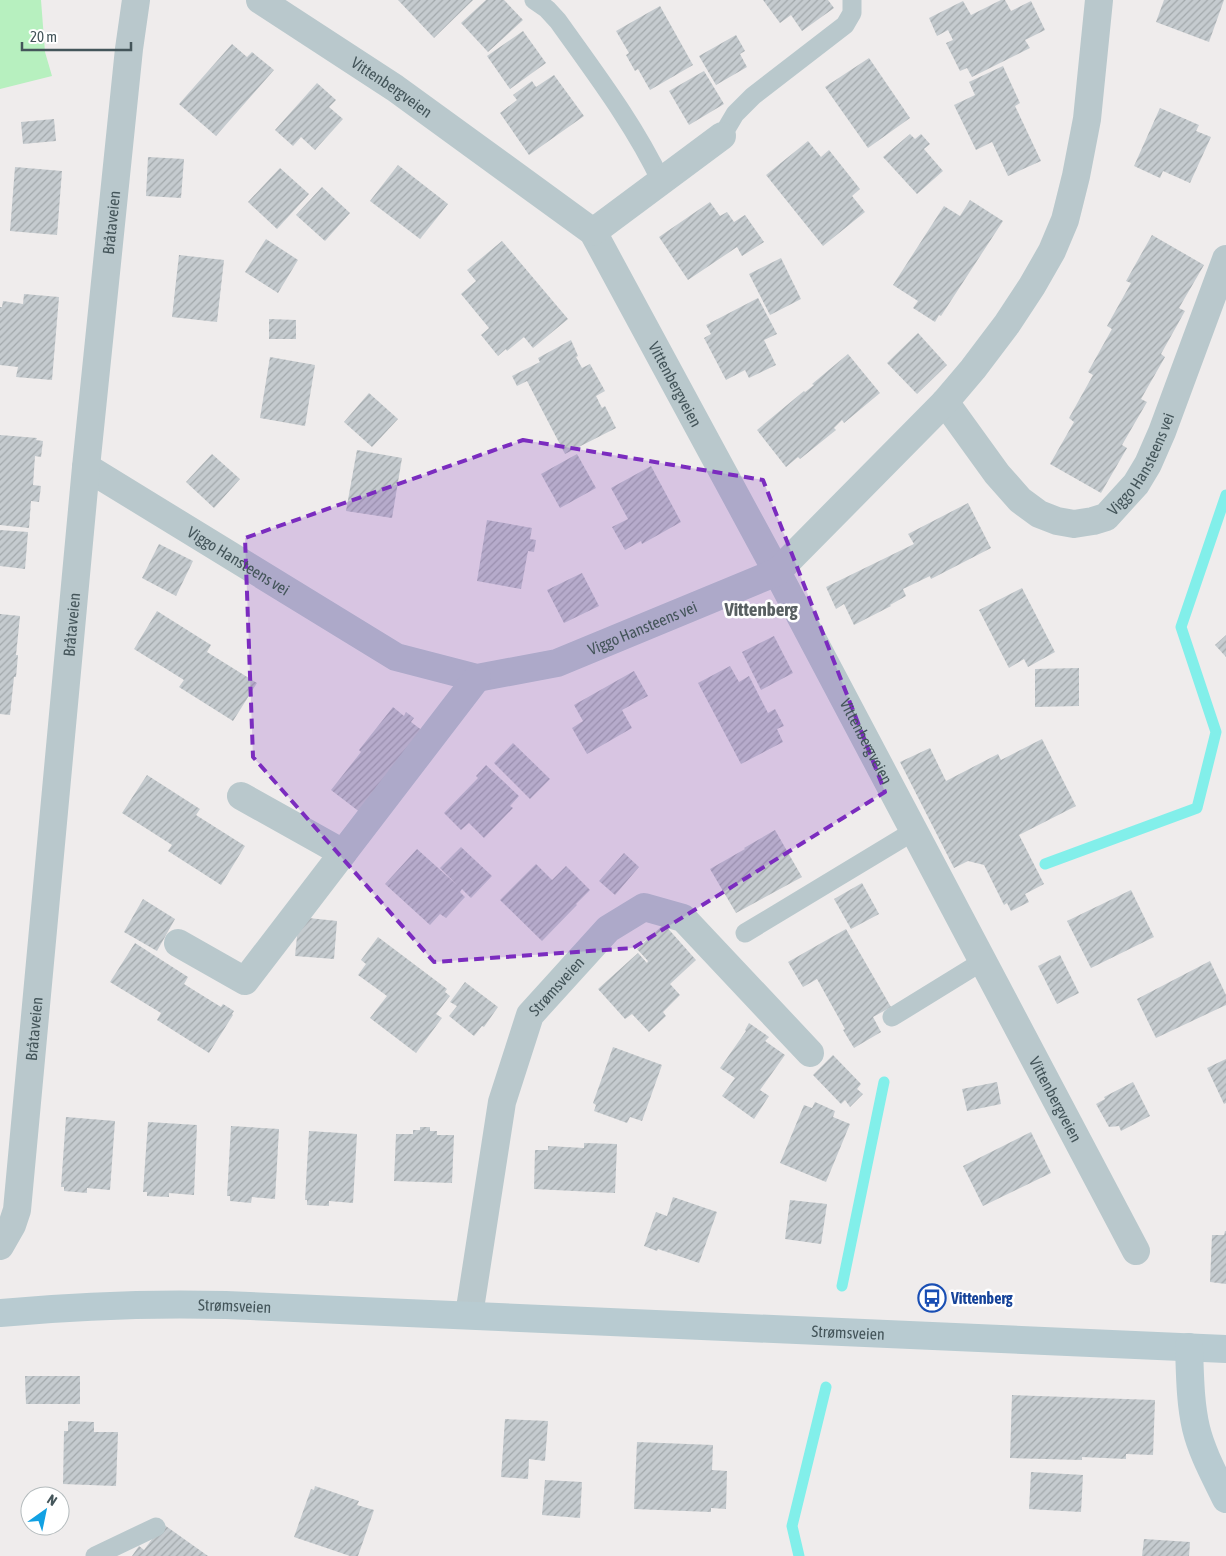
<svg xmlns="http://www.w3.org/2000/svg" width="1226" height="1556" font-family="'Asap Condensed',sans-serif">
  <defs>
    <pattern id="building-hatch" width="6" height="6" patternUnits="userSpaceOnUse" patternTransform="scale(1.25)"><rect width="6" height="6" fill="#c5cbcf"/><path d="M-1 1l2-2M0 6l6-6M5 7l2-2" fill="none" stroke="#a2a8ab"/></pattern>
  </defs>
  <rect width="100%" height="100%" fill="#efecec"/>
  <polygon fill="#b7f0bf" points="0,0 41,0 45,52 52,76 0,89"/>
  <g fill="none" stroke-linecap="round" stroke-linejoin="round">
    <g stroke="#82efea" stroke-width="11">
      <polyline points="1045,864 1197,808 1216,732 1181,627 1226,495"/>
      <polyline points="842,1286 884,1082"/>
      <polyline points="799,1556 792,1526 826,1387"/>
    </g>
  </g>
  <g fill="url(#building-hatch)">
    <polygon points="398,0 473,0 434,38"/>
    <polygon points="486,0 504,0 523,20 488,52 461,23"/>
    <polygon points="763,0 828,0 834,8 802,31 791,15 780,23"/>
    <polygon points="1001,0 1005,0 1011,11 1031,1 1045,30 1025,40 1030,48 972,77 967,68 960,71 946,43 953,40 948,30 937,36 929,18 963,1 971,15"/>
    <polygon points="1164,0 1224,0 1209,42 1156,22"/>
    <polygon points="660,6 693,65 650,90 638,69 635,71 626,55 629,53 616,31"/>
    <polygon points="523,31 546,63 510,89 487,56"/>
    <polygon points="736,35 745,51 740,54 747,67 716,85 699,56"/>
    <polygon points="232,44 247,57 252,52 274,70 216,136 179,104"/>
    <polygon points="869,58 910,118 868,148 825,87"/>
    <polygon points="1003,66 1020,103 1015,106 1041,161 1008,176 992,142 976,150 954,105 975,95 969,82"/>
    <polygon points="704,71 724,104 689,125 669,91"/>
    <polygon points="554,75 584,116 529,155 500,113 517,100 513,95 532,81 536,87"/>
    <polygon points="317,83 336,100 329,107 343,119 315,150 301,137 293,146 275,130"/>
    <polygon points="1160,108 1199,125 1196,131 1211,137 1190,183 1163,171 1160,178 1134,166"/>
    <polygon points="54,119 56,141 23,144 21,122"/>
    <polygon points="910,134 915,139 921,134 930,144 924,149 943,171 917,194 883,157"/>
    <polygon points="808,141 821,157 829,150 860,189 852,196 865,212 823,246 766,175"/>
    <polygon points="148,157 184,159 181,198 146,196"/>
    <polygon points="398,165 448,204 420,239 370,201"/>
    <polygon points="15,167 62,171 57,235 10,231"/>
    <polygon points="280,168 309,194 277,229 248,202"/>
    <polygon points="322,187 350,213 325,241 296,215"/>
    <polygon points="970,200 1003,221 941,316 939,315 935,322 913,308 918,301 893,285 944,206 960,216"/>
    <polygon points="710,202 720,216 727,212 734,222 745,215 764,242 742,256 737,247 688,280 659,237"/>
    <polygon points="1152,235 1204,265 1179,308 1185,311 1161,354 1165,357 1141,399 1147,402 1122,445 1127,448 1101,493 1050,464 1074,422 1069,418 1093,375 1088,372 1112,329 1107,326 1131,283 1126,281"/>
    <polygon points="266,239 298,260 278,293 245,272"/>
    <polygon points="502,241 568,319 533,348 524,337 507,351 506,349 498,356 481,335 489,328 461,294 476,281 467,270"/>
    <polygon points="179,255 224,260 217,322 172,317"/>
    <polygon points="781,258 801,299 770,315 749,274"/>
    <polygon points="24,294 59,297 52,380 16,377 18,367 0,365 0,307 2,307 3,301 23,304"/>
    <polygon points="758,298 777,334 764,340 776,365 749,378 745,370 726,380 704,338 711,334 706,325"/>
    <polygon points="269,319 296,320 296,339 269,339"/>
    <polygon points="918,333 947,365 917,394 887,363"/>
    <polygon points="571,340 578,356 576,357 582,368 590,364 605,391 596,396 602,408 605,406 616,428 565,454 527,381 517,386 512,376 540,362 538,358"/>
    <polygon points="848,354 880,393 844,423 842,420 834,428 836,430 800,459 798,457 786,467 757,430 804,391 805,392 814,385 812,384"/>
    <polygon points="270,357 315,365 305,426 260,418"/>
    <polygon points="369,393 398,419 372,447 344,422"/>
    <polygon points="0,435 37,438 36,440 43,441 41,457 35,456 33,485 41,486 39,502 31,501 29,528 0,525"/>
    <polygon points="357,450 402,458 392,518 346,511"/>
    <polygon points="212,454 240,479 214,508 186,482"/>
    <polygon points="577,454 596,488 560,508 541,474"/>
    <polygon points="651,466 681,522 642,544 641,541 625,550 612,527 628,519 611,488"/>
    <polygon points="968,503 991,548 931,579 930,576 903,589 906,596 890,605 891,606 854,625 844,604 836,609 826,587 914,544 908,534"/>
    <polygon points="487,520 532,528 530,539 536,540 534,552 528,551 521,589 477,581"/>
    <polygon points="0,530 28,532 25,569 0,566"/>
    <polygon points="159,544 193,561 176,596 142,578"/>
    <polygon points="582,573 599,606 564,623 547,590"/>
    <polygon points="1022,588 1055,652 1028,667 1024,659 1009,668 979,610"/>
    <polygon points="157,611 211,645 207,652 257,683 233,721 179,687 184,680 134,649"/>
    <polygon points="0,614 20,616 16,655 18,655 16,677 14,677 10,715 0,714"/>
    <polygon points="1226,635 1226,657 1215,645"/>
    <polygon points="774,636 793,673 761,690 742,652"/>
    <polygon points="730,666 739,682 749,676 768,713 775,709 784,726 777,729 783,742 741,764 698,683"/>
    <polygon points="1079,668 1079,706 1035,707 1035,669"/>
    <polygon points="634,671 648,696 622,710 632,728 587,754 572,728 583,721 574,705"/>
    <polygon points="393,707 404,716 406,712 414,718 411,722 423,731 361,813 331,790 361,752 359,750"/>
    <polygon points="1042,739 1076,806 1019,835 1044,884 1025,894 1029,902 1011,911 1007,903 1004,905 984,865 968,861 954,868 900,762 930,748 946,781 998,754 1001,760"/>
    <polygon points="513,743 550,779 530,799 494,763"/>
    <polygon points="486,765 519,796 510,806 513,808 484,838 469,823 461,830 444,813 478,778 476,776"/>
    <polygon points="147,775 200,809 196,815 245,846 221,885 168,851 172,845 122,813"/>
    <polygon points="775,830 802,877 736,913 710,869 745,849 744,848"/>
    <polygon points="461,847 492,876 471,898 462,889 460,892 465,897 446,918 440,914 430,925 385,884 417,849 457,885 440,868"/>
    <polygon points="624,853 639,867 615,895 599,881"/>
    <polygon points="536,864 552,880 566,866 590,890 576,904 577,905 542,941 500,900"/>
    <polygon points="862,883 879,914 851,929 834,899"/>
    <polygon points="1131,890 1154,937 1091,968 1067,921"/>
    <polygon points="143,899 175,919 157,951 124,932"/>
    <polygon points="299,917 337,921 334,959 295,956"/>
    <polygon points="664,924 696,960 670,984 680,995 663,1012 666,1016 649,1032 632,1014 625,1019 598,989 638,953 647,963 648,961 637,949"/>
    <polygon points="846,929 891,1007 873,1017 881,1032 854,1048 843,1030 845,1029 817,979 803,987 788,962"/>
    <polygon points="378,937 447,989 445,992 450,996 436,1014 442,1018 416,1053 370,1018 387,996 358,975 366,964 361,960"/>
    <polygon points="135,943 188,977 184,984 221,1007 223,1004 234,1011 232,1014 233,1015 209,1053 157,1020 161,1013 110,982"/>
    <polygon points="1060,955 1079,993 1057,1004 1038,966"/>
    <polygon points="1210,961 1226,995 1226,1005 1156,1038 1137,999"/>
    <polygon points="465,982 498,1007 484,1027 482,1026 474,1036 449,1016 457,1006 450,1002"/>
    <polygon points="749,1023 769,1037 765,1041 785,1055 760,1090 769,1096 754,1119 722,1096 735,1078 720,1068 746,1031 745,1030"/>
    <polygon points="613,1047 662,1065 642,1121 630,1117 627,1123 594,1111 596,1105 593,1103"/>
    <polygon points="833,1055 861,1084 857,1089 863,1094 850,1107 845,1100 841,1104 813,1075"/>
    <polygon points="1226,1059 1226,1103 1224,1104 1207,1068"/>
    <polygon points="997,1082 1001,1104 967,1111 962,1089"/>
    <polygon points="1133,1082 1150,1116 1121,1131 1119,1126 1109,1127 1096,1104 1105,1099 1104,1097"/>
    <polygon points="815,1102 835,1111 833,1117 850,1124 826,1182 780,1163 804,1105 812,1108"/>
    <polygon points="66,1117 115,1121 110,1190 87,1188 87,1193 64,1191 64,1187 61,1187"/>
    <polygon points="148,1122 197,1125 194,1195 169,1193 169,1197 147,1196 147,1192 143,1192"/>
    <polygon points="231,1126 279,1129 275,1199 252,1197 251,1203 230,1201 230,1196 227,1196"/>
    <polygon points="420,1127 430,1127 430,1131 437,1131 437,1135 454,1135 452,1183 394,1181 396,1134 413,1134 413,1130 420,1130"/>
    <polygon points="309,1131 357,1134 353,1203 329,1201 329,1206 307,1205 307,1200 305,1200"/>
    <polygon points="1031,1132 1051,1173 983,1206 963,1166"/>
    <polygon points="584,1143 617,1144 615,1193 534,1189 535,1150 548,1150 548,1146 584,1148"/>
    <polygon points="673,1197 717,1212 699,1263 658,1249 657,1251 644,1246 656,1212 667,1216"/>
    <polygon points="790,1200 827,1204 821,1244 785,1239"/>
    <polygon points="1225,1231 1226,1231 1226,1284 1210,1282 1212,1235 1224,1235"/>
    <polygon points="25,1376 80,1376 80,1404 26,1404"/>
    <polygon points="1012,1395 1155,1400 1153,1455 1126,1454 1126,1459 1082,1457 1082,1460 1010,1458"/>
    <polygon points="505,1419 548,1421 545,1461 529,1459 528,1479 501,1477"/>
    <polygon points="68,1421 94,1422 94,1432 118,1432 116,1486 63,1484 64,1431 68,1431"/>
    <polygon points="637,1442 713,1445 712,1470 727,1471 726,1509 711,1508 711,1512 634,1509"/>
    <polygon points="1031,1472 1083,1475 1081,1512 1029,1509"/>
    <polygon points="545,1480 582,1482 580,1518 542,1515"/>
    <polygon points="315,1486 359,1501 357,1505 374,1510 358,1556 350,1556 294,1537 311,1489 314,1490"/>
    <polygon points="163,1524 208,1556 132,1556 139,1546 144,1550"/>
    <polygon points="1144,1539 1190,1542 1189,1556 1142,1556"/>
  </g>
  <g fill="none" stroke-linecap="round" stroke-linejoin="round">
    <g stroke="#b9c8cc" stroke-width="19">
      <path d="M534,0l13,9 11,12c37,52 76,103 103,160"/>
      <polyline points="722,136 735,114 753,96 845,25 852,13 852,0"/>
      <polyline points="745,933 914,831"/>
      <polyline points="892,1017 983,961"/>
      <polyline points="95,1556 156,1527"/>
    </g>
    <g stroke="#b9c8cc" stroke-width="28">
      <path id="s1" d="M260,0l135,88 198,144 184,340 359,679"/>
      <polyline points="593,232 722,136"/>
      <path id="s2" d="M945,402l52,72 23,26 19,14 18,7 17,3 19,-3 13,-4 30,-33 12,-20 14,-32 64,-173"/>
      <path id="s3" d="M86,467l310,190 81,21 80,-15 220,-91 168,-170 28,-33 34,-45 25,-38 20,-35 13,-31 11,-44 11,-57 12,-119"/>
      <polyline points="241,796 343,853"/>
      <polyline points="178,943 245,981 477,678"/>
      <path id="s4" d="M0,1246l12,-21 5,-15 69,-743 43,-418 7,-49"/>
      <path id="s5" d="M469,1315l33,-213 28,-87 78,-86 36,-22 39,11 127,135"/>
    </g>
    <g stroke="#b8cbd1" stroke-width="28">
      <path id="s6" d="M0,1313c75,-7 150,-10 226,-8l1000,44"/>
      <path d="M1189,1347c1,27 1,55 7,81 6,25 19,48 30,71"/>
    </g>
  </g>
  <path fill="#7b2cbf" fill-opacity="0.2" stroke="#7b2cbf" stroke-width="4" stroke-dasharray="10 6" stroke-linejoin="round" d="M523,440l240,40 122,312 -252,156 -199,14 -181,-205 -8,-219z"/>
  <defs>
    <g id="bus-ring" transform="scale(1.4375)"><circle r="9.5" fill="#fff" stroke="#1a4fb4" stroke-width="1.5"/><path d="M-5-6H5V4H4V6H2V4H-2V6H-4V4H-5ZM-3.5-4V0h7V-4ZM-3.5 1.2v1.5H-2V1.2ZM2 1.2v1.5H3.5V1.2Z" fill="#1a4fb4"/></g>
  </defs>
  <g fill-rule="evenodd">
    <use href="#bus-ring" x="932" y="1298"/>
  </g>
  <g text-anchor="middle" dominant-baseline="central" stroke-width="5" stroke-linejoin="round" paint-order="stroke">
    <g font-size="16" fill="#44555a" stroke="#fff">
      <text stroke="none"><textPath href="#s1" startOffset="158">Vittenbergveien</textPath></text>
      <text stroke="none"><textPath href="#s4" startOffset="1032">Bråtaveien</textPath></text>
      <text stroke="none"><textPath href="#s1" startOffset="579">Vittenbergveien</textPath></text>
      <text stroke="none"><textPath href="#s2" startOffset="281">Viggo Hansteens vei</textPath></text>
      <text stroke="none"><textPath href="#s3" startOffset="179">Viggo Hansteens vei</textPath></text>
      <text stroke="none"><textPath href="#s4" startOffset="628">Bråtaveien</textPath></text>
      <text stroke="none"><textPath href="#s3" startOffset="621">Viggo Hansteens vei</textPath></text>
      <text stroke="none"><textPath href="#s1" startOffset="984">Vittenbergveien</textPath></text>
      <text stroke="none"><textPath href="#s5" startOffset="346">Strømsveien</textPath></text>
      <text stroke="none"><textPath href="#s4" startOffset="222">Bråtaveien</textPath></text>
      <text stroke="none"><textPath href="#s1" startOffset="1389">Vittenbergveien</textPath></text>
      <text stroke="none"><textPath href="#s6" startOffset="235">Strømsveien</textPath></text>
      <text stroke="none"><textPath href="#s6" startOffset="849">Strømsveien</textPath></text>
    </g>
    <g font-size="16" font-weight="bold" fill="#164399" stroke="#fff" text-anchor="start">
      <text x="951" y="1298">Vittenberg</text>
    </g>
    <g font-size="19" font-weight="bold" fill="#585f61" stroke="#fff">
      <text x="761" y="609">Vittenberg</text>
    </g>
  </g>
  <g transform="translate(45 1511) rotate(33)"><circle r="24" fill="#ffffff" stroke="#b4bbbd"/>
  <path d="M0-4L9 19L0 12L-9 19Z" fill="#12a1e3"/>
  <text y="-8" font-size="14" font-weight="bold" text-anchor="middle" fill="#44555a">N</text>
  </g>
  <path d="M22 42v8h109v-8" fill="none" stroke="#44555a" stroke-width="2.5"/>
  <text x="30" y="42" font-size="15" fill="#44555a" stroke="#ffffff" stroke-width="4" paint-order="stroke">20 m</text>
</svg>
